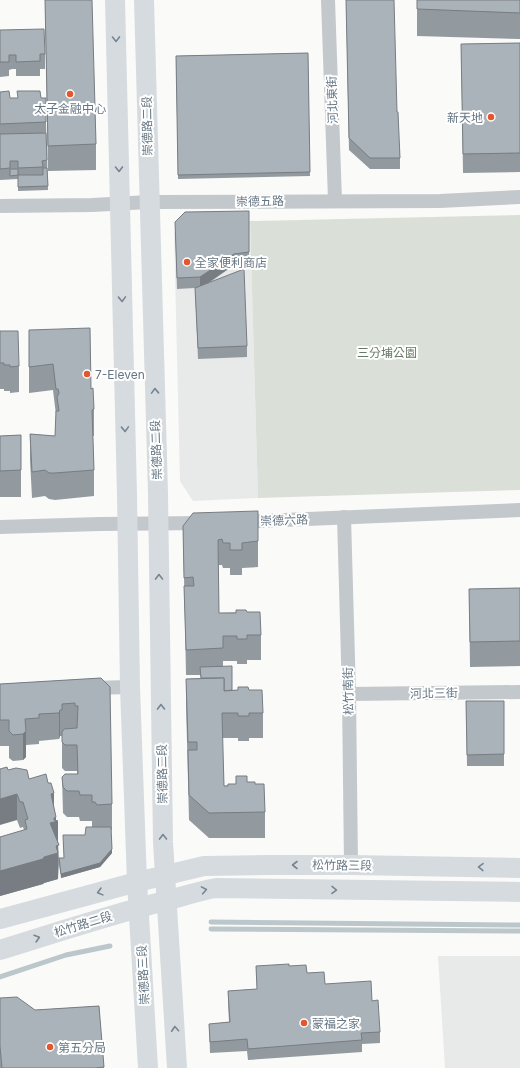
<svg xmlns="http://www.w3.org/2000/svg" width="520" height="1068" font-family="Inter,'Noto Sans TC',sans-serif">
  <rect width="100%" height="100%" fill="#fafaf8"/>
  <g fill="#e8e9e9">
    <polygon points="250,221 258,498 193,501 180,481 174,233 185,222"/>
    <polygon points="438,956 520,956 520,1068 445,1068"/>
  </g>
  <polygon fill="#dadfd7" points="520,215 520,490 258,498 250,221"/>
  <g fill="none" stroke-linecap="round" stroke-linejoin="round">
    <g stroke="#bbc7cb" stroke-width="5">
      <polyline points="211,922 520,925"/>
      <polyline points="211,929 520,931"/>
      <polyline points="0,977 66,955 110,946"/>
    </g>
    <g stroke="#c3c8cc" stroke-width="14">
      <polyline points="328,0 335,200"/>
      <polyline points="0,206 92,205 149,202 440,201 520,197"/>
      <polyline points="344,517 349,694 351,865"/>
      <polyline points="239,522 520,510"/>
      <polyline points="0,527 100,524 204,523"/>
      <polyline points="92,688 130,687"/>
      <polyline points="349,694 520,692"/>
    </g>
    <g stroke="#d6dbdf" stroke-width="20">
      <polyline points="115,0 127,495 130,687 137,882 148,1068"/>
      <polyline points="144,0 158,493 163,842 177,1068"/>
      <polyline points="0,919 137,882 204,866 267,865 351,865 520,868"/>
      <path d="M0,950c55,-17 109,-35 165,-49 17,-4 33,-10 51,-13l304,4"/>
    </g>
  </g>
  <g fill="#929a9f">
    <polygon points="45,0 96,144 96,170 48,171"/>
    <polygon points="346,0 397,112 400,158 400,169 370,169 349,150"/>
    <polygon points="520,0 520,39 417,36 417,9"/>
    <polygon points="0,30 45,54 45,69 40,69 40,76 16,76 16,69 12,69 9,70 9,76 0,77"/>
    <polygon points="520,43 520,172 463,173 461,44"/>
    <polygon points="308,53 310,176 178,179 176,56"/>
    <polygon points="0,92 10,98 41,98 46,122 48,190 18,191 18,179 0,180"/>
    <polygon points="249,211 249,263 234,265 209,283 247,346 247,357 198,359 195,288 177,289 175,222"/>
    <polygon points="29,330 91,389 94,409 94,436 93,436 94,470 94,496 55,500 49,499 45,496 32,498 30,460 30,434 55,436 56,415 53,390 29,393"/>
    <polygon points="0,331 19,366 19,392 10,393 10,391 4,391 4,389 0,389"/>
    <polygon points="21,435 21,497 0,497 0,436"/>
    <polygon points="183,526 258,541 258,567 242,568 242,575 230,575 230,568 223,568 222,565 218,565 219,613 247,612 261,635 261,660 247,660 247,664 237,664 237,661 223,661 223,666 232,690 249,690 263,713 263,738 249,738 249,741 238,741 238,738 222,738 224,786 247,782 255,784 265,812 265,838 209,838 189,820 186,704 186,679 201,678 200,675 186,675"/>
    <polygon points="520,588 520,666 470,667 469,589"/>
    <polygon points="101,678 112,804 112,830 111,830 112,853 100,867 61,878 59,864 58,879 44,883 43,884 0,896 0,837 24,830 23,827 20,828 17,820 8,770 29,779 48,783 54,809 56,820 58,844 59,858 64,858 92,827 92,821 80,821 79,817 67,817 63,813 62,777 77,774 77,771 65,771 62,768 62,736 60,736 59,739 39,741 39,744 26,745 26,757 23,760 13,761 9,758 9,746 0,746 0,684"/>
    <polygon points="466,701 504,701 504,766 467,766"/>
    <polygon points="256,966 289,966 307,973 325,984 372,1001 380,1032 380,1043 362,1044 362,1052 248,1060 247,1051 210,1053 209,1024 229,1022 228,1002 228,991 257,989"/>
    <polygon points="0,998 35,1010 99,1006 104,1068 0,1068"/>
  </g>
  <g fill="#777d82">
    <polygon points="234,254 234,265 200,288 200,277"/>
    <polygon points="60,710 60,736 59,739 59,713"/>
    <polygon points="26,731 26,757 23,760 23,734"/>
    <polygon points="54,793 54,818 56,817 56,821 58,821 58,879 44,883 43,884 0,896 0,871 50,848 51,794"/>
    <polygon points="17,794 17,820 0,825 0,799"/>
    <polygon points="112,849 112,853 100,867 61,878 61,874"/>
  </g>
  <g fill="#aab3b9" stroke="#777d82">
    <polygon points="45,0 92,0 96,144 48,146"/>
    <polygon points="346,0 394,0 397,112 398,112 400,158 370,158 349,138"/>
    <polygon points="417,0 520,0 520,13 417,9"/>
    <polygon points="44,29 45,54 40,54 40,61 16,62 16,55 9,55 9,62 0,62 0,30"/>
    <polygon points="520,43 520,153 463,154 461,44"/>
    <polygon points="308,53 310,172 178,175 176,56"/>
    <polygon points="9,91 10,98 18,98 17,91 40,91 41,98 46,98 46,122 0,124 0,92"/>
    <polygon points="46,133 47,160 42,161 43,167 18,168 18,161 10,161 10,168 0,169 0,134"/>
    <polygon points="43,168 47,168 48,186 18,187 18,175 43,175"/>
    <polygon points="10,169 18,169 18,175 10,176"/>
    <polygon points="249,211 249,252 234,254 200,277 177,278 175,222 185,212"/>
    <polygon points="244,269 247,346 198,348 195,288"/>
    <polygon points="90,328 91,389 93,388 94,409 92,410 94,470 55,473 49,473 45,470 32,472 30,434 55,436 56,411 59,411 57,397 59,393 58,389 56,389 53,364 29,367 29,330"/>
    <polygon points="0,331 18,331 19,366 10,367 10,365 4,365 4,363 0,363"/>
    <polygon points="21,435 21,470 0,471 0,436"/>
    <polygon points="258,511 258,541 242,543 242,550 230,550 230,543 223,543 222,539 218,540 219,613 236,613 236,610 246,610 247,612 260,612 261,635 247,635 247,639 237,639 237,636 223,636 223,648 186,650 184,586 194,586 193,577 184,578 183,526 193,513"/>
    <polygon points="520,588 520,641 470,642 469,589"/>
    <polygon points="232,666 232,690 224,691 224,678 201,678 200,667"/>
    <polygon points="101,678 110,687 112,804 97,805 95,802 92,802 92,795 80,795 79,791 67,791 63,787 62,777 65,774 78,774 77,745 65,745 62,742 62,732 64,729 77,728 78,706 75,706 75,703 62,704 62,710 60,710 59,713 39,714 39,718 25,719 26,731 23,734 13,735 9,731 9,720 0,720 0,684"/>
    <polygon points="224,678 224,691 238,690 238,687 248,687 249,690 262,690 263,713 249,713 249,716 238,716 238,713 222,713 224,786 228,786 228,784 236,784 236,776 247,776 247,782 255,782 255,784 264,784 265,812 209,813 189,795 188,750 197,750 197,742 188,742 186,679"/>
    <polygon points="466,701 504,701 504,754 467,755"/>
    <polygon points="7,767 8,770 16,768 27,770 29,779 46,774 48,783 51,783 54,793 51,794 56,817 54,818 54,820 58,821 50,823 59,845 56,846 58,853 44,857 43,859 0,871 0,837 27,829 25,820 28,819 23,802 20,802 17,794 0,799 0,769"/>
    <polygon points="86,827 111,827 112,849 100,863 61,874 59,858 64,858 63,835 85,835"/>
    <polygon points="289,964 289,966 306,965 307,973 324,972 325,984 371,981 372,1001 378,1000 380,1032 361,1033 362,1040 248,1049 247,1039 210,1042 209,1024 230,1022 228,991 257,989 256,966"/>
    <polygon points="17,997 35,1010 99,1006 104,1067 95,1068 2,1068 0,1046 0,998"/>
  </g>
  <defs><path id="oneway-chevron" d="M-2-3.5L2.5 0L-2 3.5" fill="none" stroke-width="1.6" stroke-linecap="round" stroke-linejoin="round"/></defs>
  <g stroke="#768591">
    <use href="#oneway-chevron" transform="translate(116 39) rotate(89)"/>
    <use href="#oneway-chevron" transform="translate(119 169) rotate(89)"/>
    <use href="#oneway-chevron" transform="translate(122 299) rotate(88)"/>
    <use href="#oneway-chevron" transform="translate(155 391) rotate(-92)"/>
    <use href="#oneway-chevron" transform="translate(125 429) rotate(88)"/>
    <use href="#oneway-chevron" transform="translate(159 577) rotate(-91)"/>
    <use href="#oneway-chevron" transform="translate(161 707) rotate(-91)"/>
    <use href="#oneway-chevron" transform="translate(163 837) rotate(-91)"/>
    <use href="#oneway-chevron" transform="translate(295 865) rotate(-180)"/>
    <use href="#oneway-chevron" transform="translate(481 867) rotate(-179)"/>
    <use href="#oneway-chevron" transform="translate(204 890) rotate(-10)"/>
    <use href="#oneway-chevron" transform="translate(334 890) rotate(1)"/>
    <use href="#oneway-chevron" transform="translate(100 892) rotate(165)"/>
    <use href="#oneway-chevron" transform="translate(37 938) rotate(-17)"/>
    <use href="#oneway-chevron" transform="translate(175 1029) rotate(-94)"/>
  </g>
  <g fill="#e4572e" stroke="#fff" stroke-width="1.5">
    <circle cx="70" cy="94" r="4"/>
    <circle cx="491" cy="117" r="4"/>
    <circle cx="187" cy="262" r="4"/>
    <circle cx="87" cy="374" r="4"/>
    <circle cx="304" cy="1023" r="4"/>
    <circle cx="50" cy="1047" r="4"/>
  </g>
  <g text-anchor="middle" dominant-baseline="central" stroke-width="4" stroke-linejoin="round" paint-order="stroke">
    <g font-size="12" fill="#657683" stroke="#fff">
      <text transform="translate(332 100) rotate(-92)">河北東街</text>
      <text transform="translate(147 126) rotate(-91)">崇德路二段</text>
      <text transform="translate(260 201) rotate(-1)">崇德五路</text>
      <text transform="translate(156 450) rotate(-92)">崇德路二段</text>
      <text transform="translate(284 520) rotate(-2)">崇德六路</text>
      <text transform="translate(348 691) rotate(-91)">松竹南街</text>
      <text transform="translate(434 693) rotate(-1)">河北三街</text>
      <text transform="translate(162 774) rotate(-91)">崇德路二段</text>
      <text transform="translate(342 865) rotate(1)">松竹路三段</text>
      <text transform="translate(83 924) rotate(-17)">松竹路二段</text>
      <text transform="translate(143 975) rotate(-93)">崇德路三段</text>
    </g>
    <g font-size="12" fill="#657683" stroke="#fff" text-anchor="start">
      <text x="70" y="108" text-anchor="middle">太子金融中心</text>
      <text x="483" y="117" text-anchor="end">新天地</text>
      <text x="195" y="262">全家便利商店</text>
      <text x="95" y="374">7-Eleven</text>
      <text x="312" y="1023">蒙福之家</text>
      <text x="58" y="1047">第五分局</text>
    </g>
    <g font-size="12" fill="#687a64" stroke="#fff">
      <text x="387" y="352">三分埔公園</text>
    </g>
  </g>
</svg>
